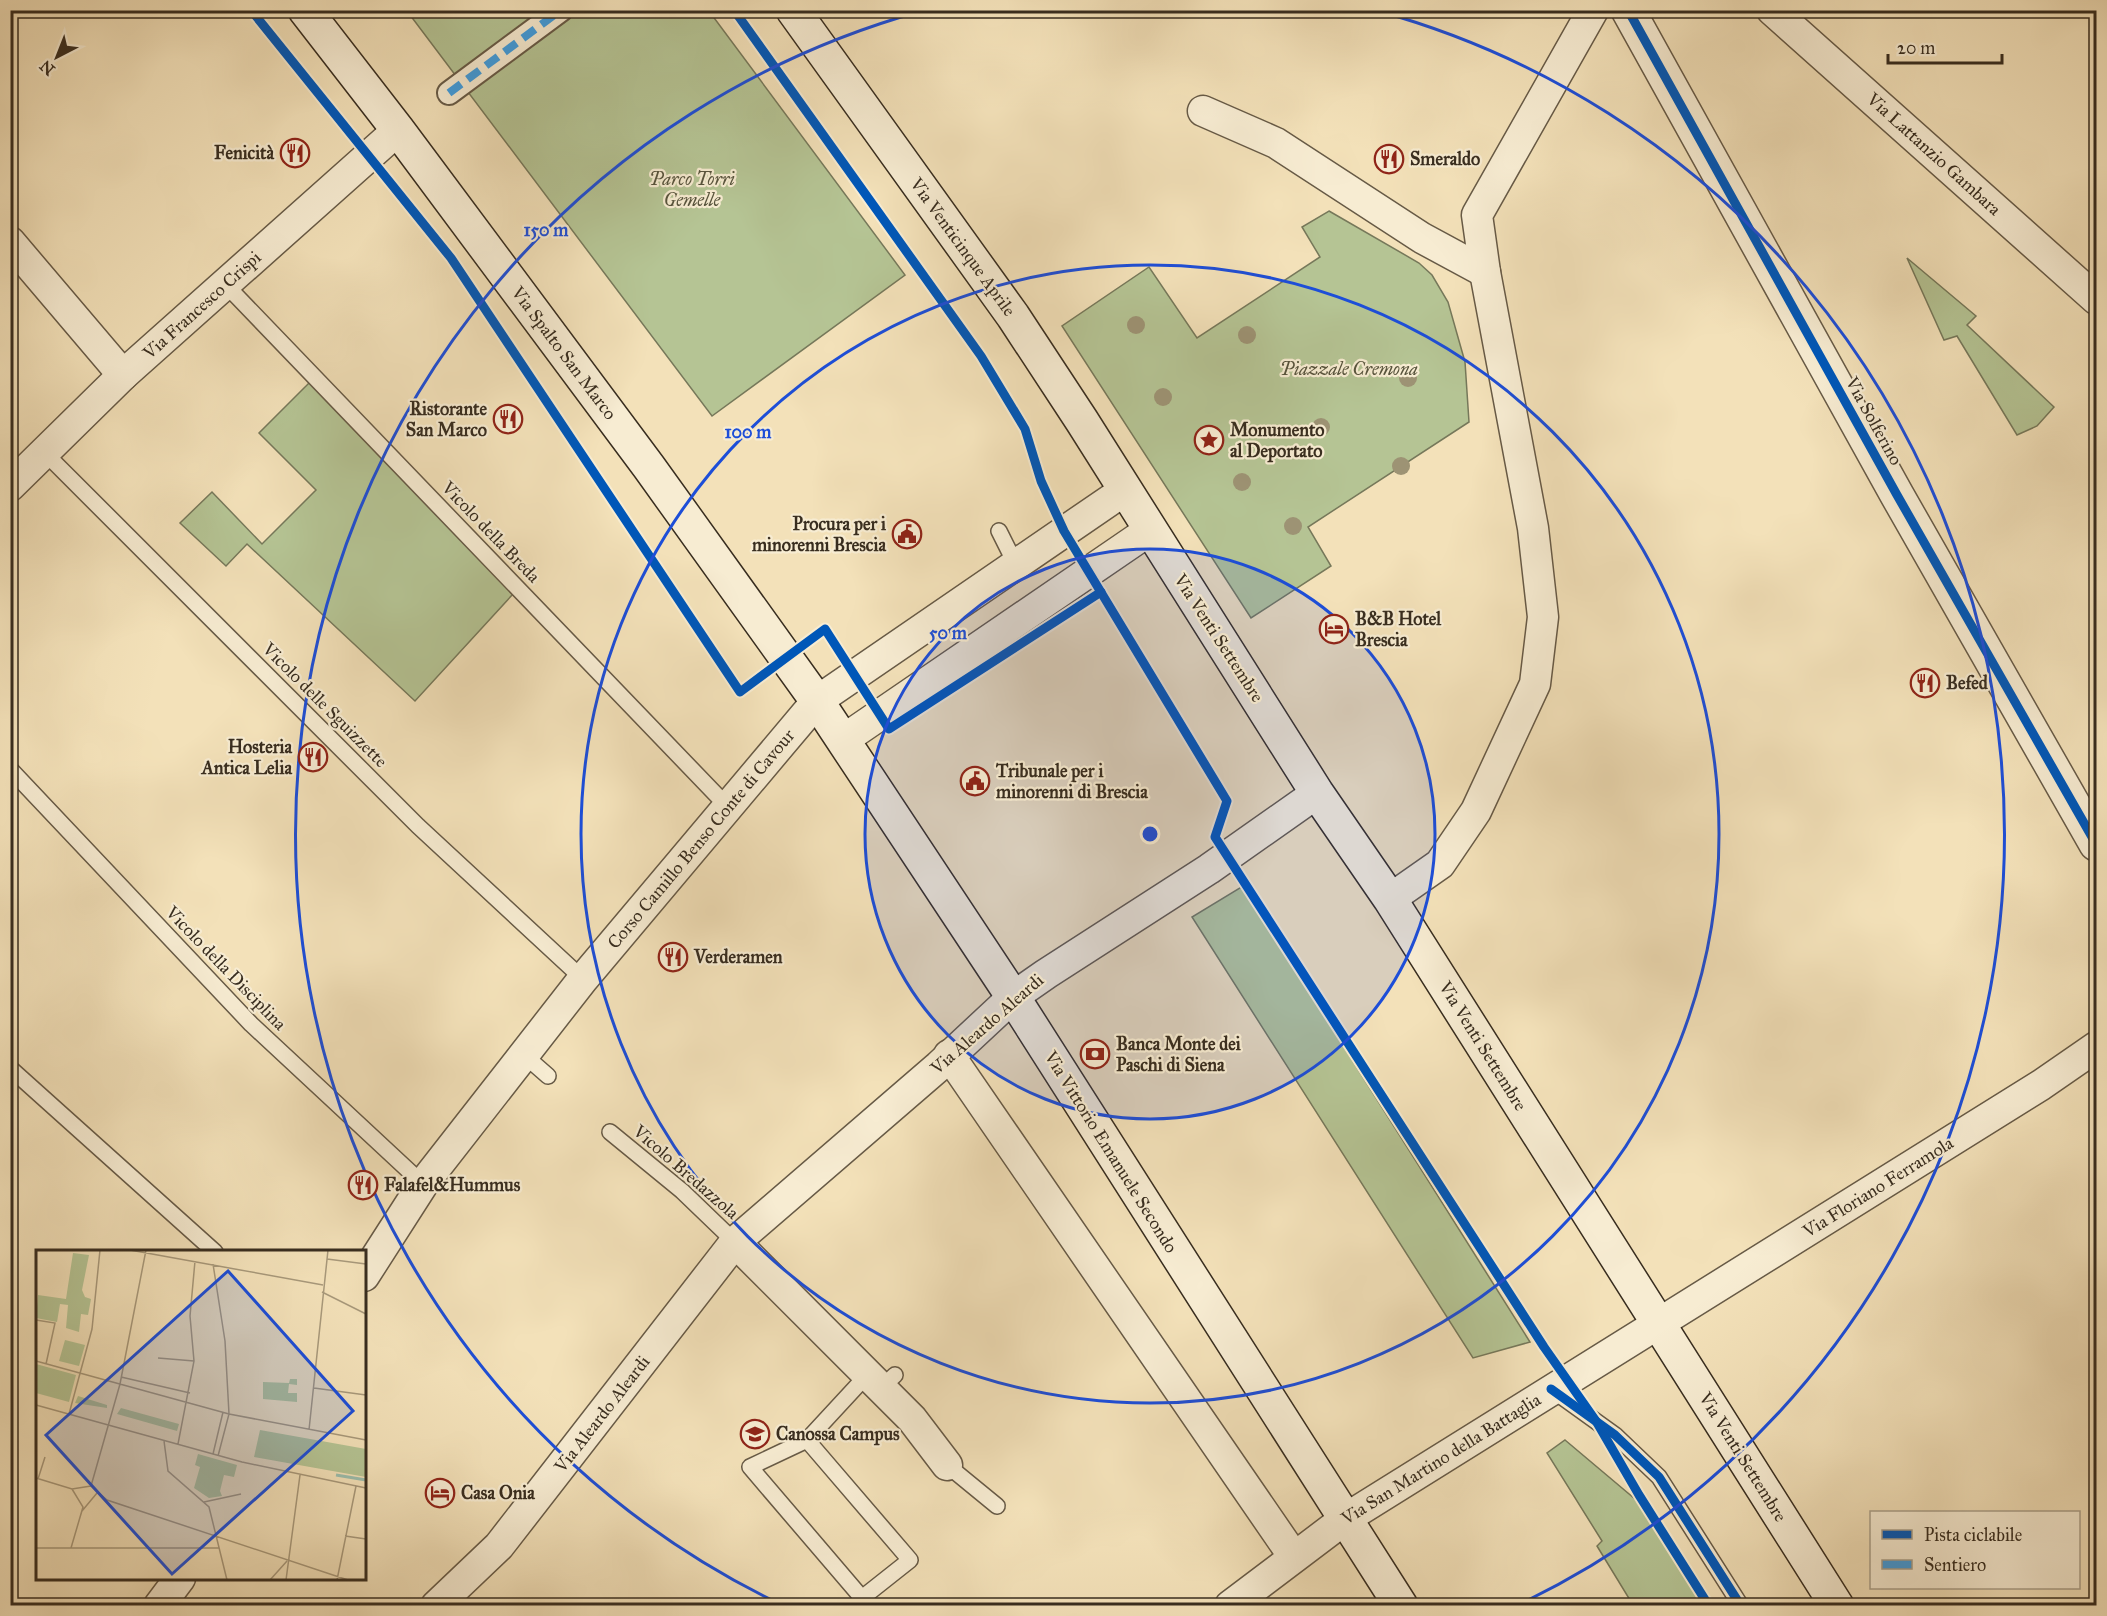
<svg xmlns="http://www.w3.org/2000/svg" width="2107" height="1616" font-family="'IM FELL Great Primer',serif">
  <rect width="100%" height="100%" fill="#f3e1b9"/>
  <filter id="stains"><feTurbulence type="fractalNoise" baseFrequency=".00333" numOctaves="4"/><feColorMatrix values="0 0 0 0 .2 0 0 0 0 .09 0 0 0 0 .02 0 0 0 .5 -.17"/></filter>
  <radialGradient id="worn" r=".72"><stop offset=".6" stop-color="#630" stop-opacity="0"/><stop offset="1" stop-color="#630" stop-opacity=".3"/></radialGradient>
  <g fill="#b5c494" stroke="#76785a" stroke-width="1.5">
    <polygon points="407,11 709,11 905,275 712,416"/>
    <polygon points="1329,211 1419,263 1432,275 1448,302 1465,362 1469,422 1308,527 1331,566 1251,618 1062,326 1149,267 1197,338 1320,257 1302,227"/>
    <polygon points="1907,258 1976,316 1967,325 2054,407 2037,426 2017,435 1957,336 1944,340"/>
    <polygon points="310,382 513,594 415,701 247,544 226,566 180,523 212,492 262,544 316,490 259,433"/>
    <polygon points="1243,886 1243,887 1530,1342 1473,1358 1192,917"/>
    <polygon points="1565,1440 1635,1499 1705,1605 1633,1605 1597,1546 1602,1541 1547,1453"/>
  </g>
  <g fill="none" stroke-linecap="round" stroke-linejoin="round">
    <g stroke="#675a46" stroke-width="18">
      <g id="service">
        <polyline points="225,284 728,807"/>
        <polyline points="45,453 418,826 583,979"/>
        <polyline points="999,531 1016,565"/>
        <polyline points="10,769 251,1024 423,1184"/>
        <polyline points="524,1055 548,1076"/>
        <polyline points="10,1068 215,1252"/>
        <polyline points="610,1132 682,1191 735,1242"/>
        <polyline points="881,1388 895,1375"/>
        <polyline points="1551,1389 1615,1435 1659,1477 1741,1606"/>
        <polyline points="807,1440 910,1560 862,1598 750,1467 807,1440 868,1374"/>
        <polyline points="947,1465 997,1506"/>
      </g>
    </g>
    <g stroke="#675a46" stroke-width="26">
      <polyline id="pedestrian" points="449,93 561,10"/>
    </g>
    <g stroke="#675a46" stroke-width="33">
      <g id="minor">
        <polyline points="1772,10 2096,299"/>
        <polyline points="1203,111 1276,143 1422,238 1485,272"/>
        <polyline points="10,242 123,375"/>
        <polyline points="10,486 123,375 398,130"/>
        <polyline points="843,740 1150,530"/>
        <polyline points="1390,899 1440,864 1476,811 1535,684 1543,617 1533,528 1485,272 1477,215 1593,10"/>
        <polyline points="949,1055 1294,1557"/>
        <polyline points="735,1242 912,1419 947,1465"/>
        <polyline points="364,1276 423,1184 583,979 817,701 1125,490"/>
        <polyline points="159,1606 180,1578"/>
        <polyline points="436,1606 499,1546 735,1242 939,1066 1013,997 1046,974 1209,869 1317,793"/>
        <polyline points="1230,1606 1345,1519 2041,1085 2096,1047"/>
      </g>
    </g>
    <g stroke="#675a46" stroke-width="36">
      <polyline id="tertiary" points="1628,10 1897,495 2096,844"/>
    </g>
    <g stroke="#382d1f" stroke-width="36">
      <g id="secondary">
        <polyline points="305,10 398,130 649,467 817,701 1013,997 1401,1606"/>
        <polyline points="793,10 1013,316 1082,421 1317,793 1390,899 1837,1606"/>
      </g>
    </g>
    <use href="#service" stroke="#f7ecd2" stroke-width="15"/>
    <use href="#pedestrian" stroke="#f7ecd2" stroke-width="22"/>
    <use href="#minor" stroke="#f7ecd2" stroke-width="30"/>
    <use href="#tertiary" stroke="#f7ecd2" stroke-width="33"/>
    <use href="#secondary" stroke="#f7ecd2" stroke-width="33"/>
    <polyline stroke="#3e9de0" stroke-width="8" stroke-dasharray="15 8" stroke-linecap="butt" points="449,93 561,10"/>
    <g stroke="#f7ecd2" stroke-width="13">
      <g id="cycleway">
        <polyline points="251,10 451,258 740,692 825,629 889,729 1101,592"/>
        <polyline points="734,10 981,356 1025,429 1041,481 1064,531 1227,801 1215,837 1544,1347 1596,1421 1639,1495 1709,1606"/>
        <polyline points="1628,10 1897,495 2096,844"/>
        <polyline points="1551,1389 1615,1435 1659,1477 1741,1606"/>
      </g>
    </g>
    <use href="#cycleway" stroke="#0057b8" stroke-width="9"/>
  </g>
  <g fill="#9d9374">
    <circle cx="1136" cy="325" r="9"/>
    <circle cx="1247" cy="335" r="9"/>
    <circle cx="1408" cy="378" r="9"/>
    <circle cx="1163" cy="397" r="9"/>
    <circle cx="1321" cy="427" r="9"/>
    <circle cx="1401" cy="466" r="9"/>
    <circle cx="1242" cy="482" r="9"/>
    <circle cx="1293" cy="526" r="9"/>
  </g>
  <circle cx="1150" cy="834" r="285" fill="#1d4ed8" fill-opacity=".12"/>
  <g fill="none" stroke="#1d4ed8" stroke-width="3">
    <circle cx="1150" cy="834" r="285"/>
    <circle cx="1150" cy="834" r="569"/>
    <path d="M782 1605A854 854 0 0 1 922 11M1378 11A854 854 0 0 1 1518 1605"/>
  </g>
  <defs>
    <g id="restaurant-ring" transform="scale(1.5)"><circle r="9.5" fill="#f7ecd2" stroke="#8f2418" stroke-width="1.5"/><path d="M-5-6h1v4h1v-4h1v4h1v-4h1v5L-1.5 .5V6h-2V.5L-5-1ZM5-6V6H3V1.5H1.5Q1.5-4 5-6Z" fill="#8f2418"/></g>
    <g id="sight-ring" transform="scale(1.5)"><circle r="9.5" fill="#f7ecd2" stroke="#8f2418" stroke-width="1.5"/><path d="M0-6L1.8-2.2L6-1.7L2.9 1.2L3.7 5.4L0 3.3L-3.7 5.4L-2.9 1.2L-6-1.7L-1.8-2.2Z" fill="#8f2418"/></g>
    <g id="civic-ring" transform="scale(1.5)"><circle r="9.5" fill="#f7ecd2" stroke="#8f2418" stroke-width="1.5"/><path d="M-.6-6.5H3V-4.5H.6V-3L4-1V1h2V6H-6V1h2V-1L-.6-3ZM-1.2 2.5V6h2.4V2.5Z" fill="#8f2418"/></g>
    <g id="hotel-ring" transform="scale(1.5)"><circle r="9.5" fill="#f7ecd2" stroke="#8f2418" stroke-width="1.5"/><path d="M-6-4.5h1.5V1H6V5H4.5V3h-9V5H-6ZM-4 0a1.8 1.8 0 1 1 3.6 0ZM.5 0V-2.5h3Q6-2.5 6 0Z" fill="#8f2418"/></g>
    <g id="bank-ring" transform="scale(1.5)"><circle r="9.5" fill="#f7ecd2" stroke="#8f2418" stroke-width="1.5"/><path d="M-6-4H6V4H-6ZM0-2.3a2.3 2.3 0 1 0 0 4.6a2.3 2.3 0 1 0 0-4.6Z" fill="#8f2418"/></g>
    <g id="school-ring" transform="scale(1.5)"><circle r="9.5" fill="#f7ecd2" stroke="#8f2418" stroke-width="1.5"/><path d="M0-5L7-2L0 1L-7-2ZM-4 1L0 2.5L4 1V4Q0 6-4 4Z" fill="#8f2418"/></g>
  </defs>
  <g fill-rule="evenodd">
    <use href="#restaurant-ring" x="295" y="153"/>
    <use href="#restaurant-ring" x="1389" y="159"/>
    <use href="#restaurant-ring" x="508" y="419"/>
    <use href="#sight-ring" x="1209" y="440"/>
    <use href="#civic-ring" x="907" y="534"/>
    <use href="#hotel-ring" x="1334" y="629"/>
    <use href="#restaurant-ring" x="1925" y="683"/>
    <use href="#restaurant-ring" x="313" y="757"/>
    <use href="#civic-ring" x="975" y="781"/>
    <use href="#restaurant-ring" x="673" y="957"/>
    <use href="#bank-ring" x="1095" y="1054"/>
    <use href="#restaurant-ring" x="363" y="1185"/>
    <use href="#school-ring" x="755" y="1434"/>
    <use href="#hotel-ring" x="440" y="1493"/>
  </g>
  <g text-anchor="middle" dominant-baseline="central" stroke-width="4.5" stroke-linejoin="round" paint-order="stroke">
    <g font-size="18" font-weight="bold" fill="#382d1f" stroke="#f7ecd2" text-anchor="start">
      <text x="274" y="153" text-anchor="end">Fenicità</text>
      <text x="1410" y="159">Smeraldo</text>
      <text x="487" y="409" text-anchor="end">Ristorante<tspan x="487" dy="21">San Marco</tspan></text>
      <text x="1230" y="430">Monumento<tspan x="1230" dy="21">al Deportato</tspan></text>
      <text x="886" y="524" text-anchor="end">Procura per i<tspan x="886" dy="21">minorenni Brescia</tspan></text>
      <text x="1355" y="619">B&amp;B Hotel<tspan x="1355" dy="21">Brescia</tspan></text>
      <text x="1946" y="683">Befed</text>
      <text x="292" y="747" text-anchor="end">Hosteria<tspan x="292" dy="21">Antica Lelia</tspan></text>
      <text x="996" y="771">Tribunale per i<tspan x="996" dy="21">minorenni di Brescia</tspan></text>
      <text x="694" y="957">Verderamen</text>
      <text x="1116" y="1044">Banca Monte dei<tspan x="1116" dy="21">Paschi di Siena</tspan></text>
      <text x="384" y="1185">Falafel&amp;Hummus</text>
      <text x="776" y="1434">Canossa Campus</text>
      <text x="461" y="1493">Casa Onia</text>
    </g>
    <g font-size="18" fill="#382d1f" stroke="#f7ecd2">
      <text transform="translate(1934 154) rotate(42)">Via Lattanzio Gambara</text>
      <text transform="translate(963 247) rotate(54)">Via Venticinque Aprile</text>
      <text transform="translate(202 305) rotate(-42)">Via Francesco Crispi</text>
      <text transform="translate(564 353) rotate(53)">Via Spalto San Marco</text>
      <text transform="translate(1874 421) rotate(61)">Via Solferino</text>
      <text transform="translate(491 532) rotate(46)">Vicolo della Breda</text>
      <text transform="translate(1219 638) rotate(57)">Via Venti Settembre</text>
      <text transform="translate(325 705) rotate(45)">Vicolo delle Sguizzette</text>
      <text transform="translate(701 839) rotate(-50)">Corso Camillo Benso Conte di Cavour</text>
      <text transform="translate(226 968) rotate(46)">Vicolo della Disciplina</text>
      <text transform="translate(987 1024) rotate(-41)">Via Aleardo Aleardi</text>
      <text transform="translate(1483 1046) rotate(58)">Via Venti Settembre</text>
      <text transform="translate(1111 1152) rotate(58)">Via Vittorio Emanuele Secondo</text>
      <text transform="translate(686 1172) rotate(41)">Vicolo Bredazzola</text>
      <text transform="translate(1878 1187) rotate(-32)">Via Floriano Ferramola</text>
      <text transform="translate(602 1414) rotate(-52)">Via Aleardo Aleardi</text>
      <text transform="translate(1743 1457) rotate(58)">Via Venti Settembre</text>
      <text transform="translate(1441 1459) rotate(-32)">Via San Martino della Battaglia</text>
    </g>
    <g font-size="18" font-style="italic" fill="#57533c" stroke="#f7ecd2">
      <text x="692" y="179">Parco Torri<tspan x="692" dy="21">Gemelle</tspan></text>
      <text x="1349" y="369">Piazzale Cremona</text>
    </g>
  </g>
  <g transform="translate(36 1250)">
    <rect width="330" height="330" fill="#f3e1b9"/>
    <path d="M37,3l16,2 -7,35 3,7 6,2 -3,16 -7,-1 -2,18 -13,-4 2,-23 -8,-1 -3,18 -21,-4 2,-23 28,4zM29,90l20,5 -6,21 -20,-5zM0,114l40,11 -7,27 -33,-9zM254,129h7v6l-8,-1 -1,9h9v9l-34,-3v-17l26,1zM42,146l29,9v3l-32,-5zM85,158l58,16 -2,7 -60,-17zM224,180l106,19v28l-112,-20zM162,204l39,11 -3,12 -10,-2 -4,16 2,5 -13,2 -15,-10 6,-21 -5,-2z" fill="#b5c494"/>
    <path fill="none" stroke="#9bbeae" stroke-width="3" d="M300,225l30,5"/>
    <path fill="none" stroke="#a8997b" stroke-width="1.5" d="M94,0l193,35M291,9l39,5M177,14l12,77 4,73 -11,42M286,42l44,22M0,70l19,3 -9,41M122,108l36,3M0,111l193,53 137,26M85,127l69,16M278,138l52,7M0,155l206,57 124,26M33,164l23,-85 8,-79M273,180l19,-180M128,191l4,30 41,36 18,73M142,194l16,-83 -4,-45 5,-55M177,204l10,-42M0,228l36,11 19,-3M2,229l7,-22M55,236l16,14 241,80M55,236l29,-102 26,-134M168,252l37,-8M46,261l15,-18M309,286l21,3M0,298h183M35,298l12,-41 -11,-18M234,330l17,-19M250,330l14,-105M301,330l19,-94"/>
    <path fill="#1d4ed8" fill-opacity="0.15" stroke="#1d4ed8" stroke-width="3" d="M192,21l125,140 -181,163 -126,-139z"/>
    <rect width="330" height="330" fill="none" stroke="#382d1f" stroke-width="3"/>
  </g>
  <circle cx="1150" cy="834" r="9" fill="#1d4ed8" stroke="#f7ecd2" stroke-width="3"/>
  <g font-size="18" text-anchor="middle" font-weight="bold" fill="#1d4ed8" stroke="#f7ecd2" stroke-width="4.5" stroke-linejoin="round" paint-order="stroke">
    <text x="546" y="236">150 m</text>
    <text x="748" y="438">100 m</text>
    <text x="948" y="639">50 m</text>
  </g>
  <rect width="2107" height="1616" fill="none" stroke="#f3e1b9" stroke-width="36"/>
  <rect x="12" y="12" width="2083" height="1592" fill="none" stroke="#382d1f" stroke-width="3"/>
  <rect x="18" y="18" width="2071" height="1580" fill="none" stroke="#382d1f" stroke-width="1.5"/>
  <rect x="1870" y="1511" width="210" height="78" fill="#f7ecd2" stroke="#aba08a" stroke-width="1.5"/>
  <rect x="1882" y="1530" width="30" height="9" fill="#0057b8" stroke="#aba08a" stroke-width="1.5"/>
  <text x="1924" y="1541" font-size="18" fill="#382d1f">Pista ciclabile</text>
  <rect x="1882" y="1560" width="30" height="9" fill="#3e9de0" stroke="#aba08a" stroke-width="1.5"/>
  <text x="1924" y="1571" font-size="18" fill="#382d1f">Sentiero</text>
  <g transform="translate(57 57) rotate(222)" stroke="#f7ecd2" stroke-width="4.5" paint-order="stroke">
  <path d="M0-4.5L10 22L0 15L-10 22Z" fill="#382d1f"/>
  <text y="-9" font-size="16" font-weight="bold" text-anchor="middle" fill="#382d1f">N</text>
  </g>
  <path d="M1888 54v9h114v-9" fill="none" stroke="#382d1f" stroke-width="3"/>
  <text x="1897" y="54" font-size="18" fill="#382d1f" stroke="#f7ecd2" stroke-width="4.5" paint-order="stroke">20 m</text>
  <rect width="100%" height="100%" filter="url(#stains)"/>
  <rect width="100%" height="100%" fill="url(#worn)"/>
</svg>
